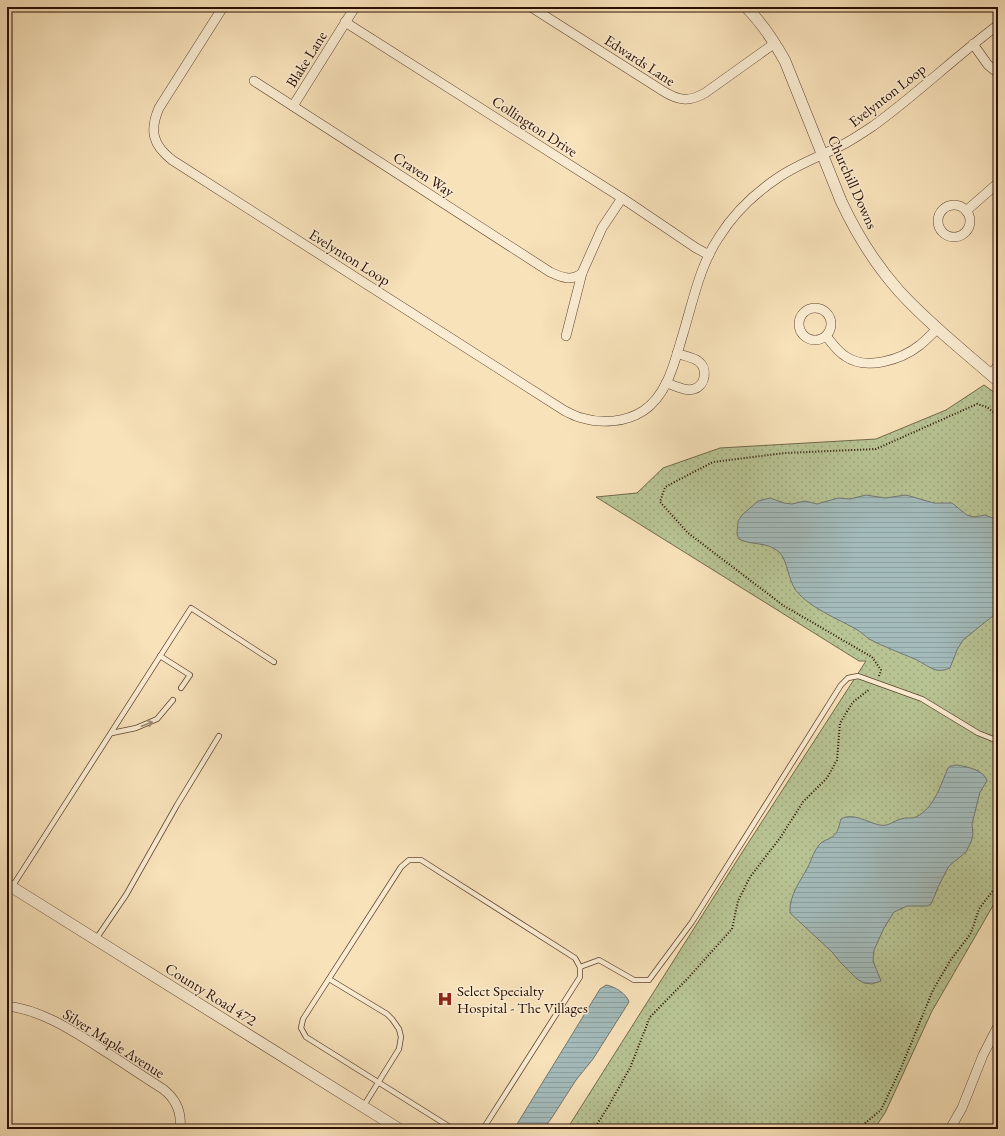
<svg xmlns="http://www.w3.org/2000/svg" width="1005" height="1136" font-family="'EB Garamond',serif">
  <defs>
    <pattern id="green-dots" width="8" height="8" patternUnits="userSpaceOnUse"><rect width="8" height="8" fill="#b8c494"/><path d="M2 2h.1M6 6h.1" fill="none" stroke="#9ea77e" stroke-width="1.8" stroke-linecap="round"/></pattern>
    <pattern id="water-rules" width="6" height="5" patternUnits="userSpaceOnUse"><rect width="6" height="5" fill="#a3bbbb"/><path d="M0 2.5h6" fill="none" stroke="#8ca09f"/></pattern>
  </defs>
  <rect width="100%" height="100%" fill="#f8e2ba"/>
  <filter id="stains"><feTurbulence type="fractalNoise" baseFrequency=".005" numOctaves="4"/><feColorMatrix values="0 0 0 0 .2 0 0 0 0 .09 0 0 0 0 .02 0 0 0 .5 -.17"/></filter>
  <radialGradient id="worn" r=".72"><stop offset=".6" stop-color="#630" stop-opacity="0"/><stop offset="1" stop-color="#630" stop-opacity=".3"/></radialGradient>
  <polygon fill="url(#green-dots)" stroke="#71694a" points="984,385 998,395 998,897 932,1011 885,1113 874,1129 567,1129 743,851 866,661 859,661 596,497 637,493 663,468 720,448 876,439 946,410"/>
  <g fill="url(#water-rules)" stroke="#737671">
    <path d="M866,495l19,3 21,-3 28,8h18l15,12 7,2 11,-2 13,5v94l-4,1 -31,25 -6,10 -7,18c-4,2 -10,3 -14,2 -7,-2 -13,-7 -19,-10 -16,-7 -33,-13 -48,-21 -5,-4 -9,-8 -15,-11 -18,-10 -39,-18 -54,-33 -13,-11 -11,-34 -21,-43 -12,-11 -27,-6 -40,-13l-2,-5 1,-13 4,-6 16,-14 12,-3 14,5 8,1 13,-3 12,3 21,-6 12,1z"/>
    <path d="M957,765c11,2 27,5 30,16l-7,11 -8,32 1,10 -2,8 -5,10 -17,14 -11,21 -3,8 -4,9 -4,2h-20l-13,6 -10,16 -10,22 -1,11 8,20 -9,3 -8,-1 -7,-4 -17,-17 -8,-10 -42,-39c-1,-19 11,-32 19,-48 3,-7 5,-14 10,-20 3,-4 8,-5 13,-8 6,-3 7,-12 9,-18 12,-7 27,4 39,6 8,2 13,-4 21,-6 5,-2 10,0 15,-2 19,-10 24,-31 32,-49l3,-2z"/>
    <path d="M606,985c8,1 21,9 23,17l-36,57 -17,21 -25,39 -8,10h-29l86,-140z"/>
  </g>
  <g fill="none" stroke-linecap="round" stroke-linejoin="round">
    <g stroke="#5e432f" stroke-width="6">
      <g id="service">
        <polyline points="160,656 190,675 181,688"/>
        <polyline points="112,733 136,728 157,719 173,700"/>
        <polyline points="12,887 191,608 274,662"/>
        <polyline points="96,939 126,895 177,805 219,736"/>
        <polyline points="580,967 599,960 634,980 649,980 692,922 841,685 848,678 858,676 922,699 978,733 998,741"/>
        <polyline points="329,979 387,1014 392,1019 399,1029 401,1037 399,1049 363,1107"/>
        <polyline points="453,1129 306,1037 301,1028 303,1019 312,1005 401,867 409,860 421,860 575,958 580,967 580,977 483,1129"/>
      </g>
    </g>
    <g stroke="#5e432f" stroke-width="10">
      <g id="minor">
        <path d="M223,7l-64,101c-10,23 -6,37 13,52l393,251c5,2 11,6 17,7 20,6 44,4 61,-7 25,-16 32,-51 40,-77 10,-33 17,-69 36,-97 15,-24 36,-44 60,-60 21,-14 45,-22 67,-34 9,-5 18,-11 27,-17 43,-31 82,-69 125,-101"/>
        <path d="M531,7l132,84c16,10 26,11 42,2l70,-50"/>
        <polyline points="345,22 622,198 696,248 709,255"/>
        <polyline points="973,44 988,65 998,73"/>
        <path d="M254,81l296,191c11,5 21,10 32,1"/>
        <polyline points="293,106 355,7"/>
        <circle cx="954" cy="221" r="16"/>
        <polyline points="966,211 998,183"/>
        <circle cx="815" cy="324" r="16"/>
        <polyline points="566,336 582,273 602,228 622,198"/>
        <path d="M826,336c6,7 11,15 19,20 21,15 56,4 75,-11 6,-5 12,-11 18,-17"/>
        <polyline points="991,375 998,365"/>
        <path d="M666,383c8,2 19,9 28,6 12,-4 14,-21 4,-28 -5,-4 -15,-5 -21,-8"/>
        <path d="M7,1006c36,4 69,27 99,46 19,12 38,25 57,37 13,10 19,23 17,40"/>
        <polyline points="950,1129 962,1108 983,1055 998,1026"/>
      </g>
    </g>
    <g stroke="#5e432f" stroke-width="12">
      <g id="tertiary">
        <path d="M746,7c16,16 28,34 39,54l56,140c15,32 34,63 58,90 30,33 66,61 99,90"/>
        <polyline points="7,884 399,1129"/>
      </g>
    </g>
    <g stroke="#2a0e01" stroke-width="2" stroke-dasharray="1 2" stroke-linecap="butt">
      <polyline points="879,676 881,670 872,657 784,606 688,533 660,502 665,487 713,462 785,453 876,449 977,404 987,407 998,416"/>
      <polyline points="594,1129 608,1107 630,1068 650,1017 688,978 732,929 738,901 750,877 780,838 803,802 827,778 837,760 840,723 853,702 870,689"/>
      <polyline points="858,1129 881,1110 901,1068 933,990 950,961 971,933 979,909 998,884"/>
    </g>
    <use href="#service" stroke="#faecd2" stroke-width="4.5"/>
    <use href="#minor" stroke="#faecd2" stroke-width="9"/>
    <use href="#tertiary" stroke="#faecd2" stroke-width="11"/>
  </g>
  <defs><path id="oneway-shaft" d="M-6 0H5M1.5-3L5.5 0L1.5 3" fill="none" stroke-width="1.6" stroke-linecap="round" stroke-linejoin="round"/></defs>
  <use stroke="#9c8874" href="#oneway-shaft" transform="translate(147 724) rotate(-21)"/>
  <defs>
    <g id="hospital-bare" transform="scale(1.2)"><path d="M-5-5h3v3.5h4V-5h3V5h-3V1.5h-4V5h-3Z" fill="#8f2418" stroke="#faecd2" stroke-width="2.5" paint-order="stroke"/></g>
  </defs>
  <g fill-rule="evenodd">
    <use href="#hospital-bare" x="445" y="999"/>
  </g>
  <g text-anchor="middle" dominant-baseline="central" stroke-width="3" stroke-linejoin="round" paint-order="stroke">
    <g font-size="15" fill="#2a0e01" stroke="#faecd2">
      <text transform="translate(306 59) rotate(-58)">Blake Lane</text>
      <text transform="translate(640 60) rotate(33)">Edwards Lane</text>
      <text transform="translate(887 95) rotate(-38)">Evelynton Loop</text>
      <text transform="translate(535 126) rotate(33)">Collington Drive</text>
      <text transform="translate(424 174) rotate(33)">Craven Way</text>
      <text transform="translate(853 182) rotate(66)">Churchill Downs</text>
      <text transform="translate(350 257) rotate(32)">Evelynton Loop</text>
      <text transform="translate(211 994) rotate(32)">County Road 472</text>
      <text transform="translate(114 1043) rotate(32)">Silver Maple Avenue</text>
    </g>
    <g font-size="15" fill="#2a0e01" stroke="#faecd2" text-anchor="start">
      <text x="457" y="990">Select Specialty<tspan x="457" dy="17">Hospital - The Villages</tspan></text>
    </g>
  </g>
  <rect width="1005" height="1136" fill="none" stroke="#f8e2ba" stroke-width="24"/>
  <rect x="8" y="8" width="989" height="1120" fill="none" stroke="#2a0e01" stroke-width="2"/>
  <rect x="12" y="12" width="981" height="1112" fill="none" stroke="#2a0e01"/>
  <rect width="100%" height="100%" filter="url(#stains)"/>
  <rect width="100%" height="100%" fill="url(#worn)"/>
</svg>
